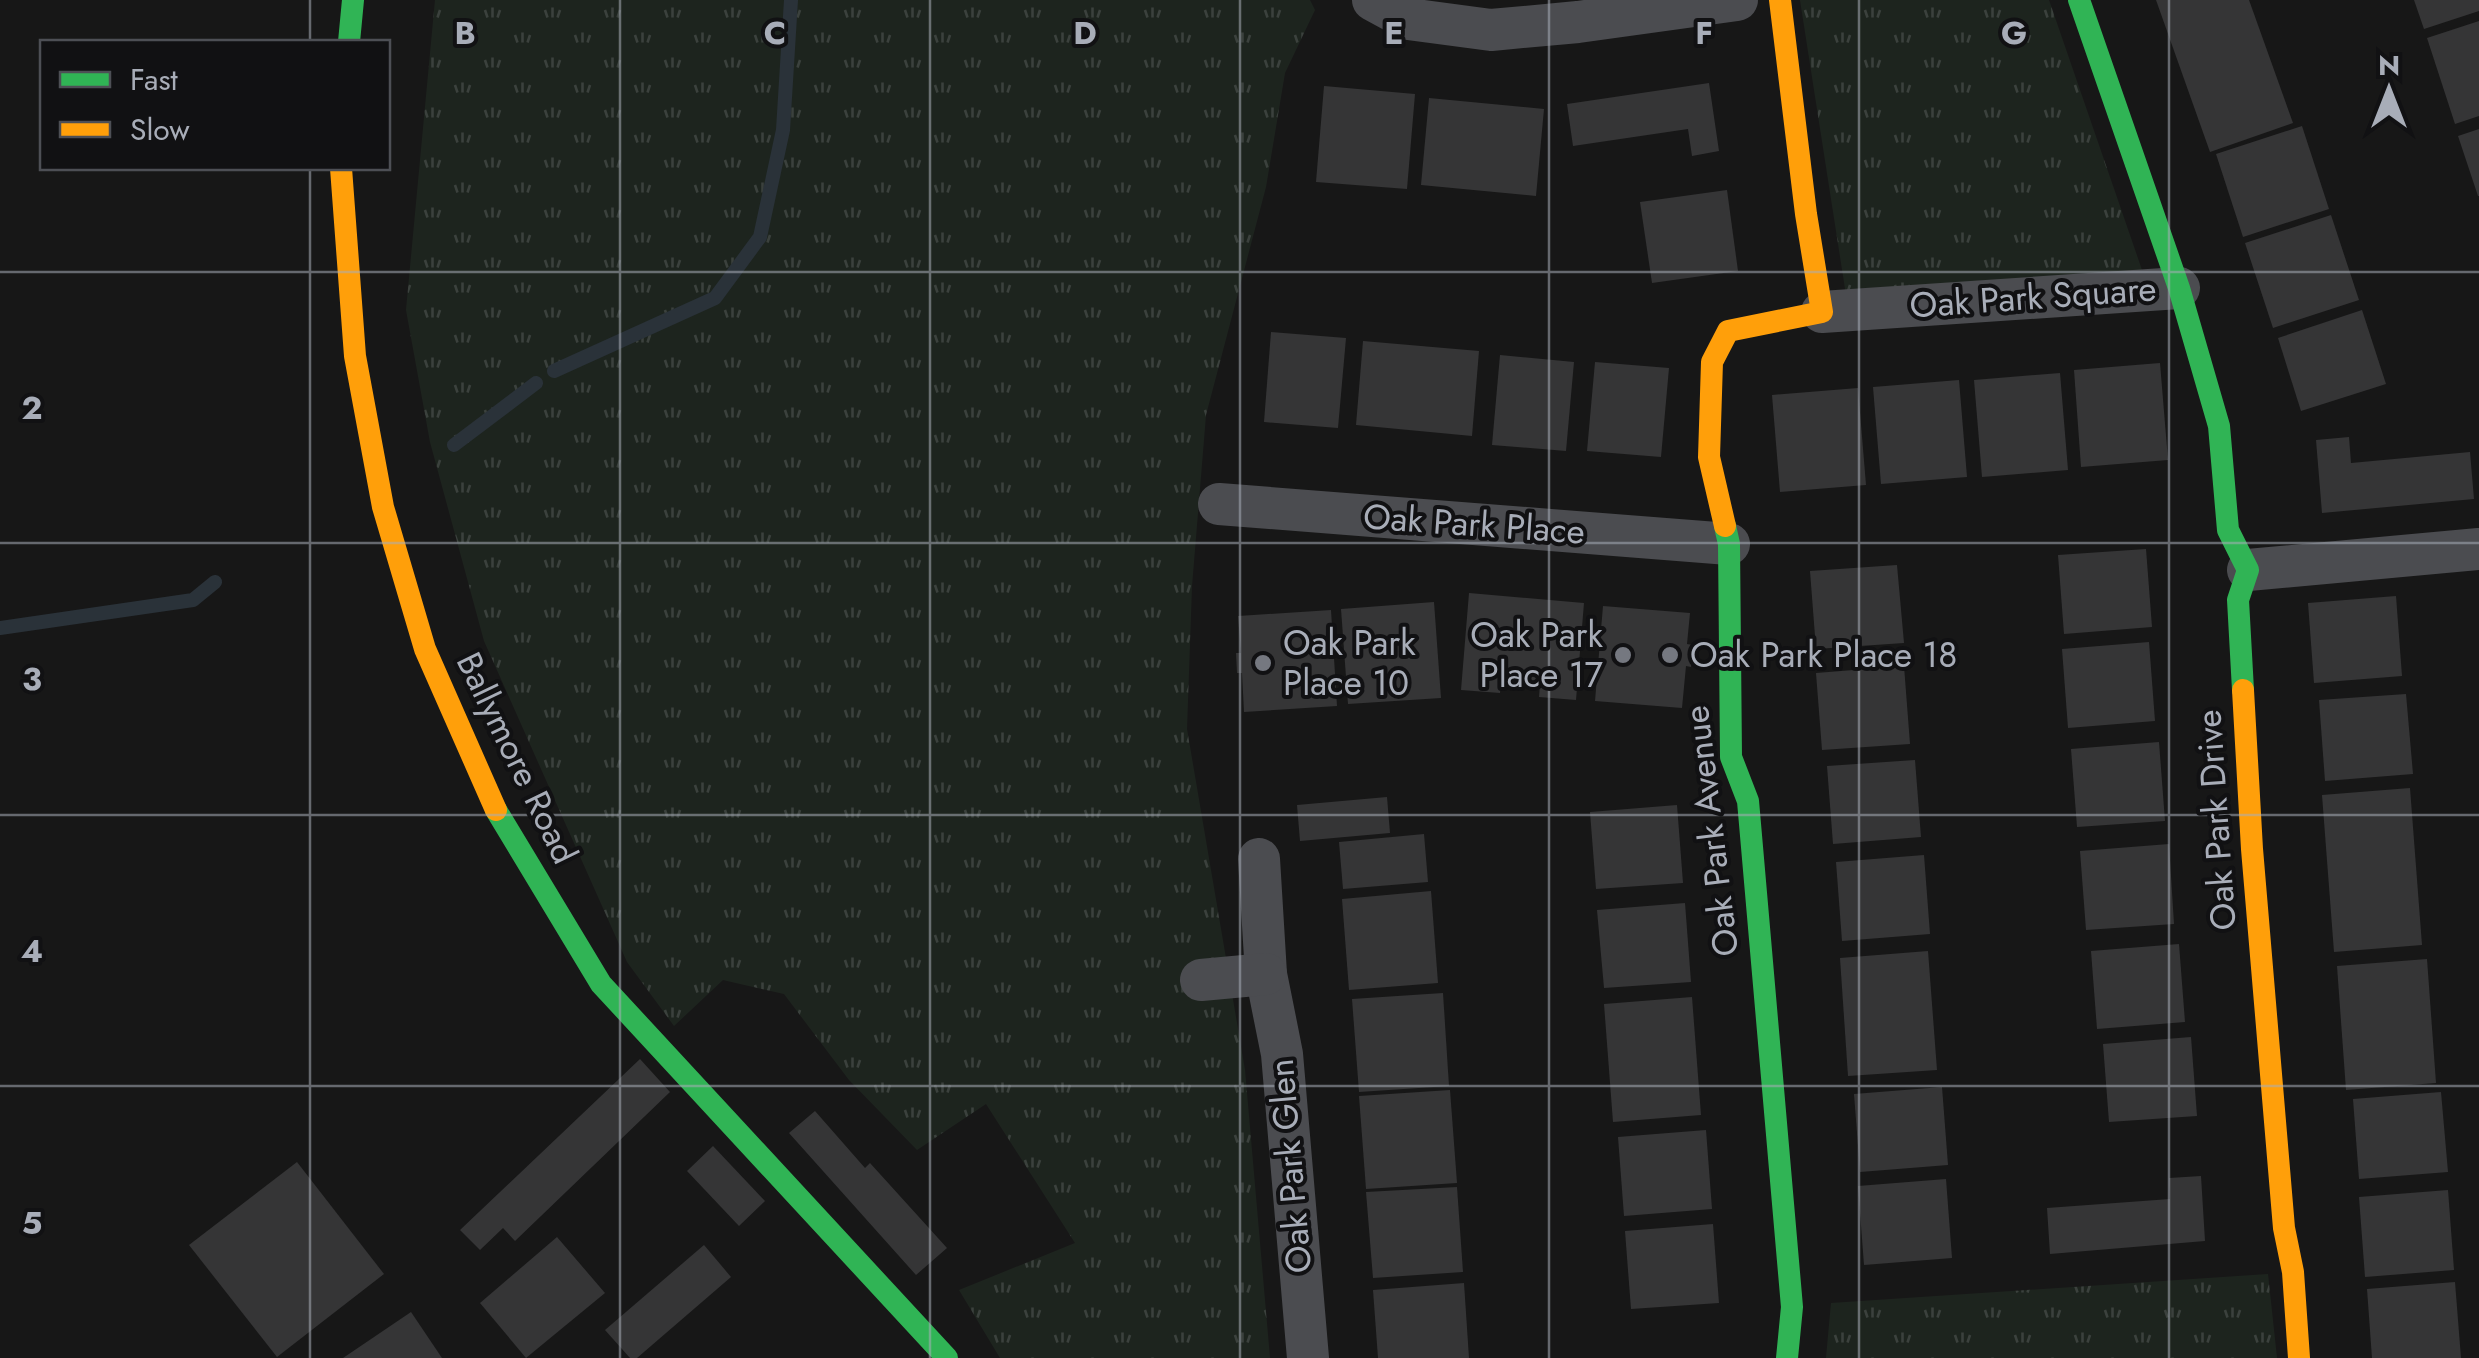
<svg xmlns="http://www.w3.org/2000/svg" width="2479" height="1358" font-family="Jost,sans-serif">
  <defs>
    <pattern id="grass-tufts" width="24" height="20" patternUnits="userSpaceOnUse" patternTransform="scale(2.5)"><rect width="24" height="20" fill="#1d241e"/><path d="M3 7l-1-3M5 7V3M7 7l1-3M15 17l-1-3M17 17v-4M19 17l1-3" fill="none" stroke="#3b413d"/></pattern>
  </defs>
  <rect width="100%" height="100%" fill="#171717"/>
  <g fill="url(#grass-tufts)">
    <polygon points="435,0 1310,0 1315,10 1285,73 1266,187 1206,415 1192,586 1187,729 1245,1070 1270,1358 1000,1358 959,1290 1075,1243 986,1104 917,1150 849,1080 784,994 723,980 674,1026 627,962 484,641 430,442 406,310"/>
    <polygon points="1800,0 2049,0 2142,270 1846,295"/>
    <polygon points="2268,1274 2277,1358 1826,1358 1831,1303"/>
  </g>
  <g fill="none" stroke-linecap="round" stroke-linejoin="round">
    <g stroke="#2a3239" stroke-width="14">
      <polyline points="554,371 715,298 760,237 783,130 791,0"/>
      <polyline points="454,445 536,383"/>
      <polyline points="0,628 193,600 215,582"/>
    </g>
  </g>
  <g fill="#353536">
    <polygon points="2156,0 2249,0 2293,123 2210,152"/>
    <polygon points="2414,0 2479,0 2479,11 2424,29"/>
    <polygon points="2479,21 2479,116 2455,124 2427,38"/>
    <polygon points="1709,83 1719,151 1692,156 1688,129 1573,146 1567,104"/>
    <polygon points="1324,86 1415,94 1407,189 1316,182"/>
    <polygon points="1429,98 1544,109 1536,196 1421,185"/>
    <polygon points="2302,126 2329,209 2243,237 2216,154"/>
    <polygon points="2479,129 2479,196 2478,196 2458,136"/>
    <polygon points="1727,190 1738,271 1652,283 1640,202"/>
    <polygon points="2331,215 2359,300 2273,328 2245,243"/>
    <polygon points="2362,310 2386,384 2301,411 2278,338"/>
    <polygon points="1271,332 1346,338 1338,428 1264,422"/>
    <polygon points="1363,341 1479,351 1472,436 1356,425"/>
    <polygon points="1500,355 1574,362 1566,451 1492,445"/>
    <polygon points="1595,362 1669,368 1661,457 1587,451"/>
    <polygon points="2160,363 2168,460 2081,467 2074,370"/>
    <polygon points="2060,373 2068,470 1982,477 1974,380"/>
    <polygon points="1959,380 1967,477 1881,484 1873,387"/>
    <polygon points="1858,388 1866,485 1780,492 1772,395"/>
    <polygon points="2349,437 2351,463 2470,452 2474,499 2322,513 2316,440"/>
    <polygon points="2146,549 2152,627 2064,634 2058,555"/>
    <polygon points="1897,565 1904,643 1816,649 1810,571"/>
    <polygon points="1469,593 1584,603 1576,700 1539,697 1540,684 1501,681 1500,693 1461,690"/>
    <polygon points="2396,596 2402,676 2314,683 2308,603"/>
    <polygon points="1434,602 1441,698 1348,704 1341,609"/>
    <polygon points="1603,606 1690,613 1687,644 1693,645 1691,667 1686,666 1682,708 1595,701"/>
    <polygon points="1331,610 1337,706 1244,712 1242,673 1237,673 1236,653 1241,653 1238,616"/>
    <polygon points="2149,642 2155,721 2068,728 2062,649"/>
    <polygon points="1904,666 1910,744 1822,750 1816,673"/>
    <polygon points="2406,694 2413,774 2325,781 2319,700"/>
    <polygon points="2159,742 2165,821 2077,827 2071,749"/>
    <polygon points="1915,760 1921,837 1833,844 1827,766"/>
    <polygon points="2410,788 2422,945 2334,952 2322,795"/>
    <polygon points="1387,797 1390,833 1300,841 1297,805"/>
    <polygon points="1677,805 1683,883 1596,889 1590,812"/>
    <polygon points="1424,834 1428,882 1343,889 1339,842"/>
    <polygon points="2169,844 2174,924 2086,930 2080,851"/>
    <polygon points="1924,855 1930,934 1842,941 1836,862"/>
    <polygon points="1431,891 1438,983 1349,990 1342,899"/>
    <polygon points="1685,903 1691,982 1604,988 1597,910"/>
    <polygon points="2179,944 2185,1022 2097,1029 2091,951"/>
    <polygon points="1928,951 1937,1070 1848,1076 1840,958"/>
    <polygon points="2427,959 2436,1083 2346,1090 2337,966"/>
    <polygon points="1443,993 1449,1086 1359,1092 1352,999"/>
    <polygon points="1692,997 1701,1115 1613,1122 1604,1004"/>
    <polygon points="2191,1037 2197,1116 2109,1122 2103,1044"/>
    <polygon points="640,1059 670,1092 515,1241 503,1228 480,1250 460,1230"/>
    <polygon points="1942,1087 1948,1165 1860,1172 1854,1094"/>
    <polygon points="1450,1090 1457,1183 1366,1189 1359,1096"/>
    <polygon points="2441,1092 2448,1172 2359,1179 2353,1099"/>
    <polygon points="815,1111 865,1168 870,1163 947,1248 916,1275 789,1133"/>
    <polygon points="1706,1130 1712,1209 1624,1216 1618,1137"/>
    <polygon points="713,1146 765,1201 739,1226 687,1171"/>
    <polygon points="297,1162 384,1274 277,1357 189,1245"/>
    <polygon points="2201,1176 2205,1241 2050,1254 2047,1208 2170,1199 2169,1178"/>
    <polygon points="1946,1179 1952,1258 1864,1265 1858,1186"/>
    <polygon points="1457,1187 1463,1272 1373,1278 1366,1192"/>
    <polygon points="2448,1190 2454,1270 2365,1277 2359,1197"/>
    <polygon points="1713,1224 1719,1303 1631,1309 1625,1231"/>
    <polygon points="557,1237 605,1293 526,1358 480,1303"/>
    <polygon points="704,1245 731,1277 637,1358 630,1358 605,1330"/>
    <polygon points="2455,1282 2461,1358 2372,1358 2367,1289"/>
    <polygon points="1464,1283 1469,1358 1378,1358 1373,1290"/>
    <polygon points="411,1312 442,1358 343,1358"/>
  </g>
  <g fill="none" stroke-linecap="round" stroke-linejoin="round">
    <g stroke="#4b4c50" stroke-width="42">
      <polyline points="1373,0 1408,19 1491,30 1578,22 1737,0"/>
      <polyline points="1822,312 2179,288"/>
      <polyline points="1219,504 1729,544"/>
      <polyline points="2248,570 2479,549"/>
      <polyline points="1259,859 1266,974 1282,1054 1308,1358"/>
      <polyline points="1201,980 1266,974"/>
    </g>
    <g stroke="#30b455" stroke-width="22">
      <polyline points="2079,0 2179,288 2219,426 2228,530 2248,570 2238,600 2243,690"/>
      <polyline points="349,42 353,0"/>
      <polyline points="1725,526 1729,544 1731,757 1748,801 1792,1307 1787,1358"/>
      <polyline points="496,810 601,984 947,1358"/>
    </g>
    <g stroke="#ff9f0a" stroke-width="22">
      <polyline points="341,168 355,356 383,507 425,649 496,810"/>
      <polyline points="1725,526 1709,457 1712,362 1728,331 1822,312 1806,214 1780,0"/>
      <polyline points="2243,690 2252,849 2284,1228 2293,1272 2299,1358"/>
    </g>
  </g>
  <path fill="none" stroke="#a8adb8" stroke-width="2.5" stroke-opacity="0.55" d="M310,0v42M620,0v1358M930,0v1358M1240,0v1358M1549,0v1358M1859,0v1358M2169,0v1358M310,168v1190M0,272h2479M0,543h2479M0,815h2479M0,1086h2479"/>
  <g fill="#757880" stroke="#111113" stroke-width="4">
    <circle cx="1623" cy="655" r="10"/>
    <circle cx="1670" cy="655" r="10"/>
    <circle cx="1263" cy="663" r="10"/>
  </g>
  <g text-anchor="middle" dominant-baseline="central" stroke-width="8" stroke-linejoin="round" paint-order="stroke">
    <g font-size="35" fill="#a8adb8" stroke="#111113">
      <text transform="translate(2033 297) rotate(-4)">Oak Park Square</text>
      <text transform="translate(1474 524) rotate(4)">Oak Park Place</text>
      <text transform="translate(517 758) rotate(64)">Ballymore Road</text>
      <text transform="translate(2216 820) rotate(-94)">Oak Park Drive</text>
      <text transform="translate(1711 831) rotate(-97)">Oak Park Avenue</text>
      <text transform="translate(1290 1166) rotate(-95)">Oak Park Glen</text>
    </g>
    <g font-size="35" fill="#a8adb8" stroke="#111113" text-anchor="start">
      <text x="1603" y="635" text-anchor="end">Oak Park<tspan x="1603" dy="40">Place 17</tspan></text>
      <text x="1283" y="643">Oak Park<tspan x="1283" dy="40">Place 10</tspan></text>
      <text x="1690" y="655">Oak Park Place 18</text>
    </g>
  </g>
  <g font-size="32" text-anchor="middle" font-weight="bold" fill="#a8adb8" stroke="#111113" stroke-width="8" stroke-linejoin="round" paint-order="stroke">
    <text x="465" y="44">B</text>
    <text x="775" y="44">C</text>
    <text x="1085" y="44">D</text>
    <text x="1394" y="44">E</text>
    <text x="1704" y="44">F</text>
    <text x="2014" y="44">G</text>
    <text x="32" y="419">2</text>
    <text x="32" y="690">3</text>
    <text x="32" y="962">4</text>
    <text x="32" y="1234">5</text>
  </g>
  <rect x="40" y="40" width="350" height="130" fill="#111113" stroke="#4d4f55" stroke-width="2.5"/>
  <rect x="60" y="72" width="50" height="15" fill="#30b455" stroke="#4d4f55" stroke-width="2.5"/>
  <text x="130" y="90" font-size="30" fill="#a8adb8">Fast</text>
  <rect x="60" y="122" width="50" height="15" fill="#ff9f0a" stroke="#4d4f55" stroke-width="2.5"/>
  <text x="130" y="140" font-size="30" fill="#a8adb8">Slow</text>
  <g transform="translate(2389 90)" stroke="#111113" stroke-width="8" paint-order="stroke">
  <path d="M0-8L18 38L0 25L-18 38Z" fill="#a8adb8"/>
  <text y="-15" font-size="28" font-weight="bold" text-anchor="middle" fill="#a8adb8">N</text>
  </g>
</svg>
